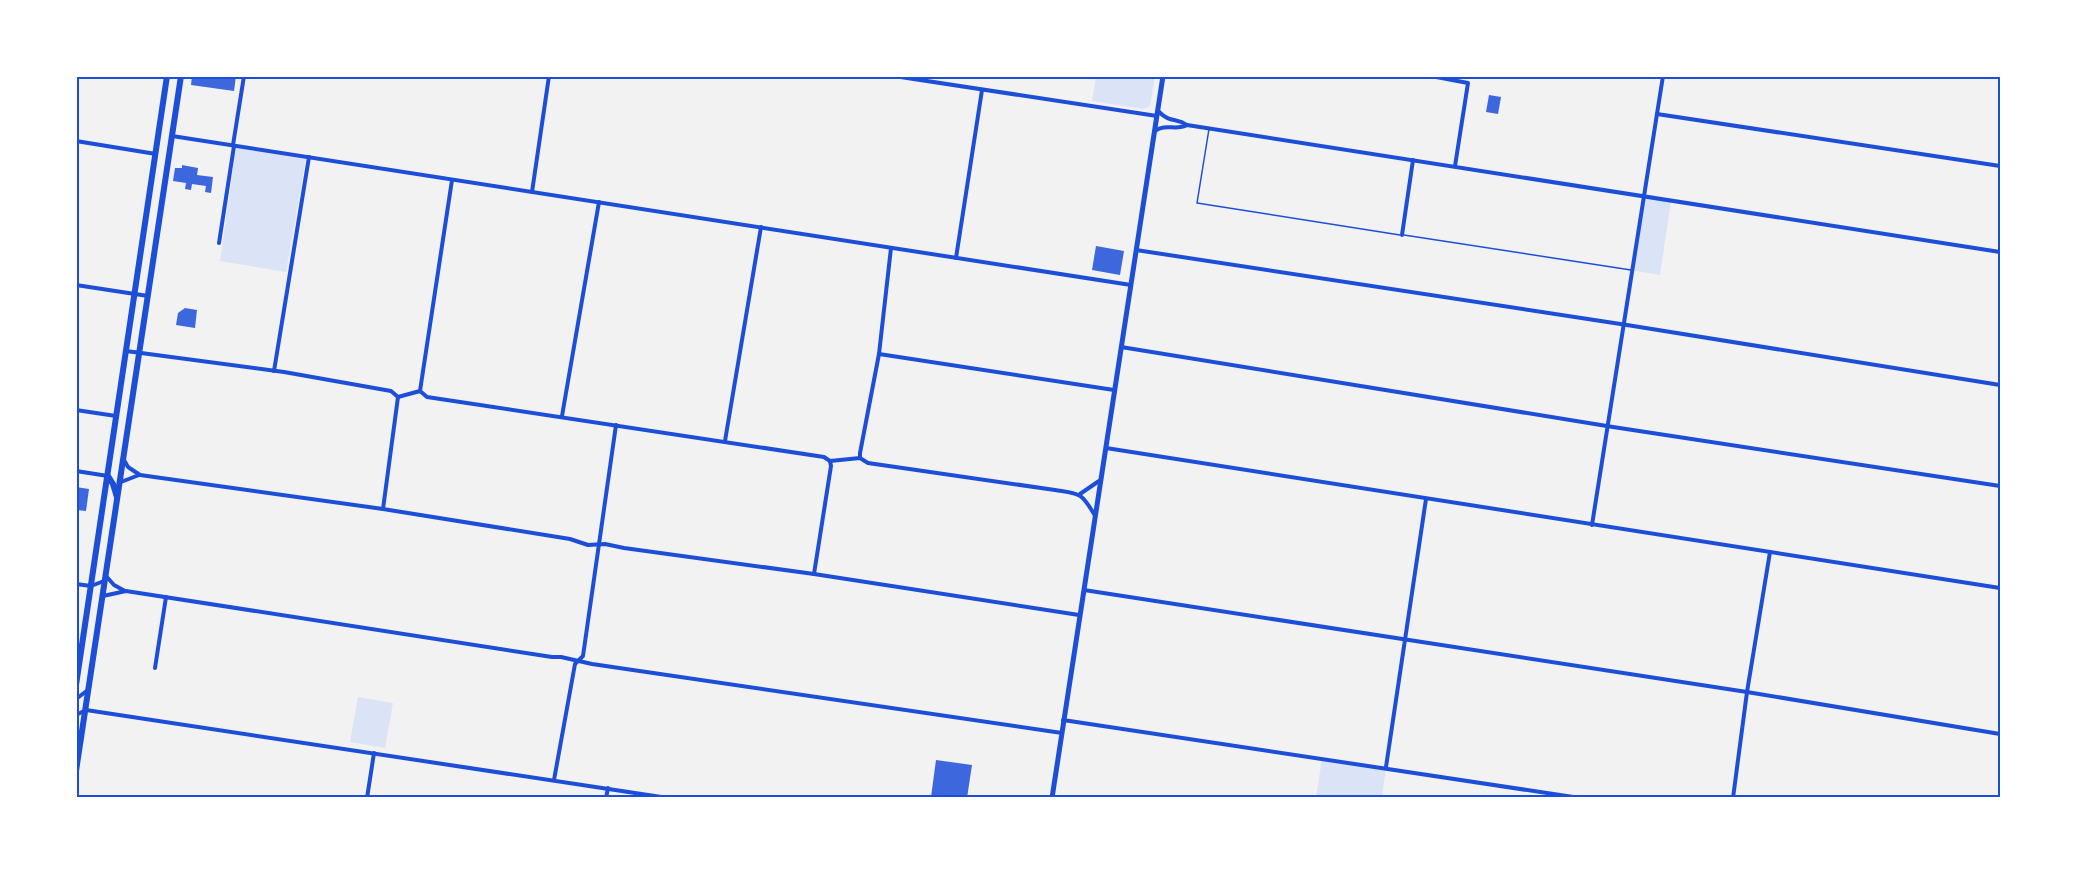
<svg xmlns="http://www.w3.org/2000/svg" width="2077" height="874" font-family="'Sofia Sans Condensed',sans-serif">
  <rect width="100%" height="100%" fill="#f2f2f2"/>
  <g fill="#dbe4f7">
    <polygon points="1096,76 1155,77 1150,106 1143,109 1092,101"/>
    <polygon points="236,148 306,158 286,272 220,261"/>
    <polygon points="1644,196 1671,201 1660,275 1631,270"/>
    <polygon points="358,697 393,703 385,748 350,742"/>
    <polygon points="1322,758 1386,768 1382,797 1316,798"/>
  </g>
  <g fill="#3d67dc">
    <polygon points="192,76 236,76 234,91 191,85"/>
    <polygon points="1489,95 1501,97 1498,114 1486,112"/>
    <polygon points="182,165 198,168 197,175 213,177 211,193 205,192 206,186 192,184 191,190 185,189 186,183 173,181 175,168 182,168"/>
    <polygon points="1096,246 1124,251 1120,275 1092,270"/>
    <polygon points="185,308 197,310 195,328 176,325 178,313"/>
    <polygon points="76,487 89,489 86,511 76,510"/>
    <polygon points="936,760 972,765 967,798 931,797"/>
  </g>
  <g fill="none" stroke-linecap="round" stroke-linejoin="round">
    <g stroke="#1d4ed8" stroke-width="1.5">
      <polyline points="1209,129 1197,203 1400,235"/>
      <polyline points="1404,235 1631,270"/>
    </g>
    <g stroke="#1d4ed8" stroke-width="4">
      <polyline points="894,76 1157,116"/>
      <polyline points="1431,76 1468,83 1455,166"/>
      <path d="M1158,111c13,13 18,6 29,14l813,127"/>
      <polyline points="1657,114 2000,166"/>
      <path d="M1155,131c11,-8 21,0 32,-6"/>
      <polyline points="172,136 1131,285"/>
      <polyline points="76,141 156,154"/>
      <polyline points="233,145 244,76"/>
      <polyline points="532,192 549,76"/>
      <polyline points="1402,235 1413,160"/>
      <polyline points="219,243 234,146"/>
      <polyline points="1136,250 1627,325 2000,385"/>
      <polyline points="956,258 982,90"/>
      <polyline points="76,285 148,296"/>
      <polyline points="1121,347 1613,427 2000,486"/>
      <path d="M126,351l158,21 107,19 7,6 22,-6 7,6 397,60 6,4 30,-3 8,5 187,27c25,4 26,2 39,24"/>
      <polyline points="879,354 1114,390"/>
      <polyline points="274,371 309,157"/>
      <polyline points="420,391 452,180"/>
      <polyline points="76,410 116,416"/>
      <polyline points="562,416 599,202"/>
      <polyline points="725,441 761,227"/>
      <polyline points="1106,448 2000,588"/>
      <polyline points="860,458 860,453 879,354 891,248"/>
      <polyline points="124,460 128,467 140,475 383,509 570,539 588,545 605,544 624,548 814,574 1079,615"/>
      <polyline points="76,471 108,476"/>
      <polyline points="121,482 139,475"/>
      <polyline points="1080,494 1099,481"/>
      <polyline points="383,509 398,397"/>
      <polyline points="1592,525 1663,76"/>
      <polyline points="814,574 831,466 830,461"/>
      <polyline points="106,576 114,585 125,591"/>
      <polyline points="76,584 91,586 104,581"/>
      <polyline points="1084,590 1747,692 2000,734"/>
      <polyline points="103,596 126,591 552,657 561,657 592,664 1062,733"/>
      <polyline points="155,668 166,597"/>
      <polyline points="76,699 88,690"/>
      <polyline points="76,715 86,710 668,798"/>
      <polyline points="1063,720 1580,798"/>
      <polyline points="1386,767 1426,499"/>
      <polyline points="554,780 575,664 583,656 616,425"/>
      <polyline points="367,798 374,753"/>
      <polyline points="606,798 608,788"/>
      <polyline points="1733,798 1747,692 1770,552"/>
    </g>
    <polyline stroke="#1d4ed8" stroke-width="5" points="1052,798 1163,76"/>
    <g stroke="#1d4ed8" stroke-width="6">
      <polyline points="108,476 113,484 117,497"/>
      <polyline points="76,685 167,76"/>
      <polyline points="76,771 181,76"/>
    </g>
  </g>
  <rect width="2077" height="874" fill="none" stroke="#ffffff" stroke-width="156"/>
  <rect x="78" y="78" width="1921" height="718" fill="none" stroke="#1d4ed8" stroke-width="2"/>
</svg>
